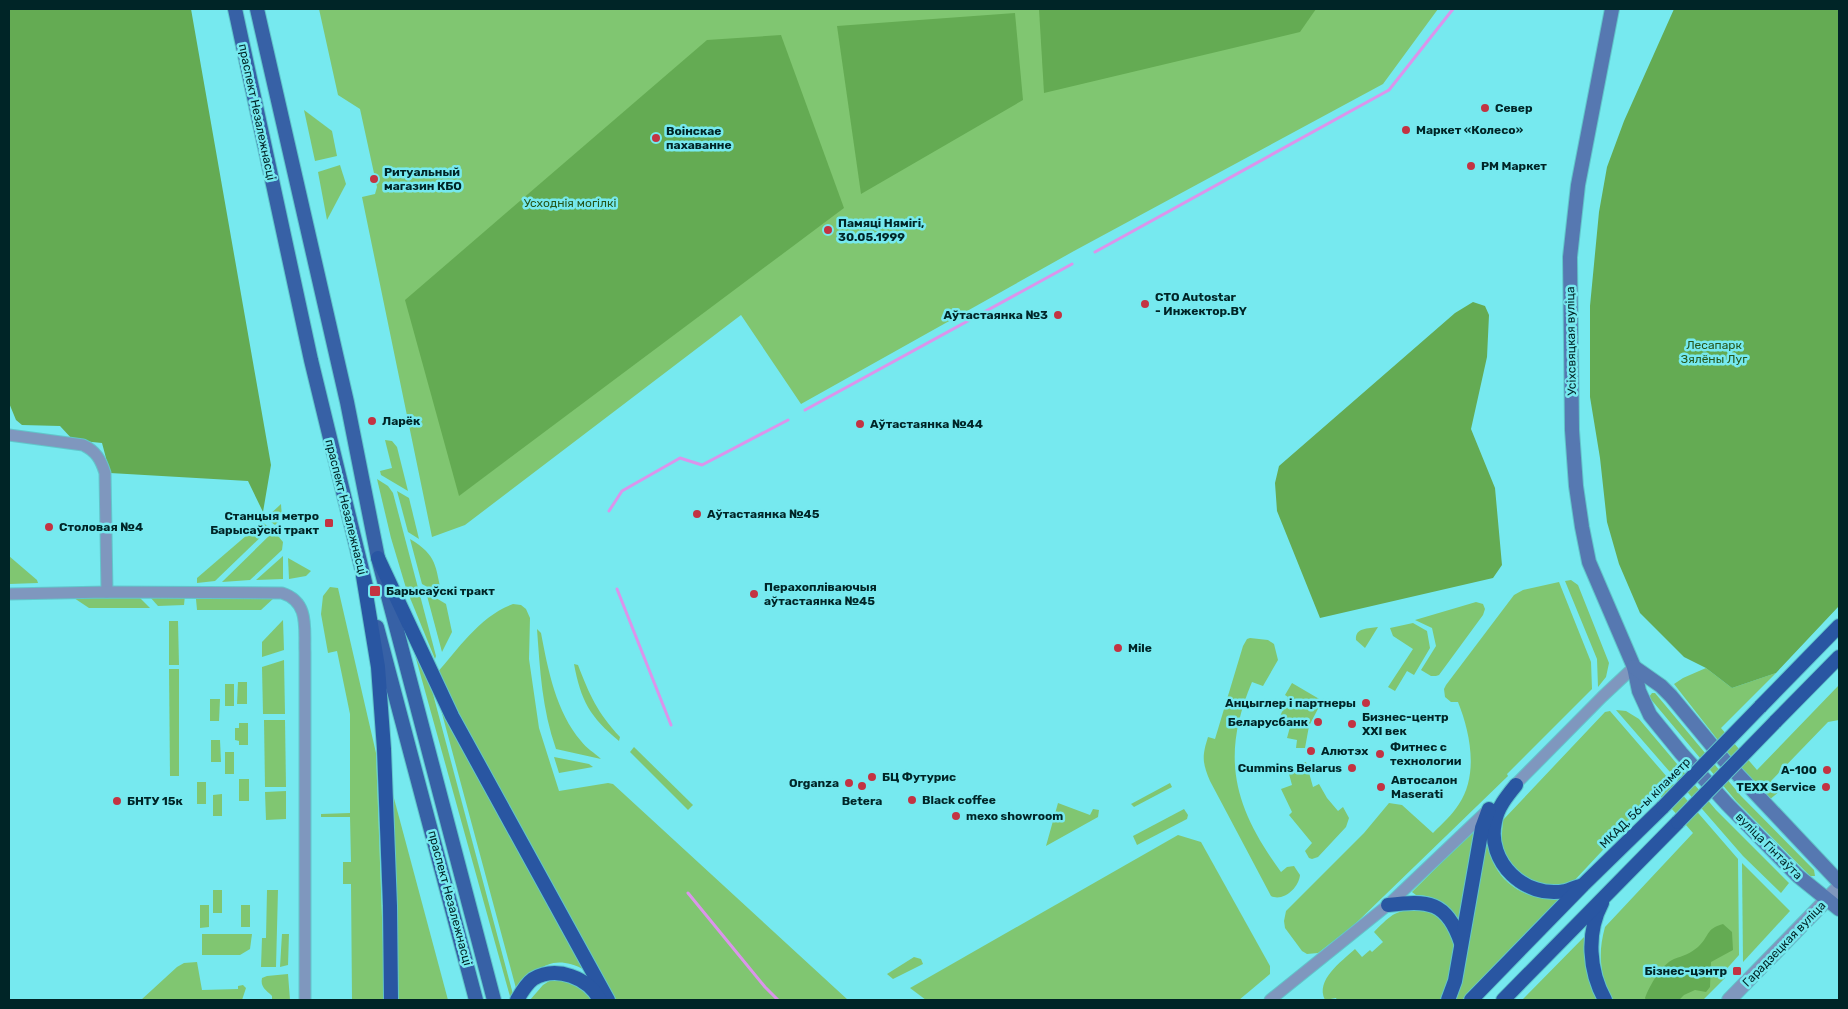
<svg xmlns="http://www.w3.org/2000/svg" width="1848" height="1009" font-family="Rubik,sans-serif">
  <rect width="100%" height="100%" fill="#76e9ef"/>
  <g fill="#80c671">
    <polygon points="319,9 1438,9 1383,84 1074,251 801,404 741,315 465,525 432,537 362,197 375,194 377,187 360,109 338,95"/>
    <polygon points="304,110 332,131 337,156 315,161"/>
    <polygon points="340,165 346,184 327,220 318,172"/>
    <polygon points="385,440 392,441 397,447 408,491 381,475 380,471 392,468"/>
    <polygon points="377,479 388,486 393,493 436,656 435,659 406,588 391,538"/>
    <polygon points="397,491 409,498 419,539 408,532"/>
    <polygon points="281,504 282,518 275,525 266,518"/>
    <polygon points="262,522 270,528 215,581 197,583 197,578"/>
    <polygon points="274,531 283,542 282,550 250,580 222,582"/>
    <path d="M410,539c28,17 25,27 32,56l-20,-11z"/>
    <polygon points="9,556 37,580 38,583 9,584"/>
    <polygon points="283,556 283,579 256,580"/>
    <polygon points="288,558 311,571 306,576 289,579"/>
    <polygon points="1571,580 1578,585 1609,663 1606,677 1598,687 1597,659 1565,581"/>
    <path d="M1559,582l32,80 1,27 -85,85 1,2 -155,150 -35,27 -11,1 -5,-3 -17,-23 -1,-7 2,-10 78,-78 25,-30 13,2 31,28c9,-9 19,-18 26,-29 20,-30 11,-72 -1,-102h-7l-6,-5 -1,-8 2,-4 68,-90 9,-5z"/>
    <polygon points="330,587 338,588 376,753 385,1000 352,1000 351,884 343,884 343,862 351,862 350,817 321,817 321,814 350,813 350,714 337,651 328,653 321,614 323,596"/>
    <polygon points="426,592 446,604 452,632 442,652"/>
    <polygon points="185,595 184,605 158,606 150,597"/>
    <polygon points="275,597 261,610 197,610 196,599"/>
    <polygon points="74,598 140,598 150,608 89,608"/>
    <polygon points="1476,602 1483,604 1485,609 1483,615 1439,675 1436,676 1431,676 1421,670 1436,646 1432,628 1415,620"/>
    <path d="M513,604l8,1 5,4 4,9 -1,41 10,69 20,63 49,-8 5,1 235,216h-234l-178,-326c23,-26 44,-58 77,-70z"/>
    <polygon points="283,620 284,650 262,657 262,642"/>
    <polygon points="169,621 178,621 179,665 169,665"/>
    <polygon points="1413,623 1427,631 1430,648 1414,675 1407,671 1395,691 1388,687 1413,649 1393,636 1390,628"/>
    <path d="M1378,627l-13,21 -9,-8c-1,-13 12,-11 22,-13z"/>
    <path d="M537,629l4,4c7,37 15,79 40,108 5,7 14,12 20,18l-45,-10c-14,-40 -16,-79 -19,-120z"/>
    <polygon points="410,637 429,679 514,998 511,1000"/>
    <path d="M1250,638l18,2 6,4 4,16 -15,26 -11,-4c-32,76 -18,125 29,190l6,-5 7,-1 6,9c-1,13 -17,27 -29,21l-61,-115c-8,-19 -8,-25 -2,-44l7,2 28,-93 4,-7z"/>
    <polygon points="284,660 285,714 263,714 262,667"/>
    <path d="M574,664l4,1c12,31 19,47 42,72l-1,4c-29,-24 -38,-40 -45,-77z"/>
    <polygon points="1706,668 1732,688 1776,673 1721,728 1757,770 1839,685 1839,720 1828,722 1771,781 1780,791 1769,800 1750,781 1674,684 1683,678"/>
    <polygon points="169,669 179,669 179,776 170,776"/>
    <path d="M433,680l152,290c-33,-17 -47,-3 -68,22z"/>
    <polygon points="238,682 247,682 247,704 237,704"/>
    <polygon points="1292,683 1321,700 1321,703 1309,726 1305,748 1296,748 1297,740 1287,738 1290,727 1277,724 1288,697 1285,695"/>
    <rect x="225" y="684" width="9" height="22"/>
    <polygon points="1652,693 1655,693 1741,796 1814,870 1815,876 1810,876 1736,801 1649,697"/>
    <polygon points="210,699 220,699 219,721 210,721"/>
    <polygon points="1616,710 1626,711 1639,719 1716,810 1789,883 1781,893 1743,856"/>
    <path d="M1610,711l128,148 1,96 -16,18 2,5 -22,22h-92c-10,-26 -14,-44 -6,-73l88,-94 -36,-41 -84,90c-23,8 -54,0 -66,-23 -7,-11 -5,-27 -4,-39l102,-108z"/>
    <polygon points="264,720 285,720 286,787 265,787"/>
    <polygon points="239,723 248,723 248,745 239,745 239,741 235,740 235,728 239,728"/>
    <polygon points="211,740 220,740 221,762 211,762"/>
    <polygon points="634,747 693,805 688,810 630,752"/>
    <rect x="225" y="752" width="9" height="22"/>
    <polygon points="554,757 589,764 593,767 559,773"/>
    <polygon points="1306,762 1313,787 1319,784 1327,798 1338,811 1343,807 1349,818 1346,827 1318,857 1312,859 1309,858 1305,851 1312,843 1289,815 1292,812 1281,789 1292,785 1289,774 1297,772 1296,764"/>
    <polygon points="388,776 448,1000 397,1000"/>
    <rect x="239" y="779" width="10" height="22"/>
    <rect x="197" y="782" width="9" height="22"/>
    <polygon points="1170,783 1172,787 1134,807 1131,804"/>
    <polygon points="286,791 286,819 266,820 265,792"/>
    <polygon points="222,794 222,816 213,816 213,795"/>
    <polygon points="1058,803 1090,815 1093,809 1099,810 1098,817 1046,846"/>
    <polygon points="1184,809 1188,815 1187,819 1137,845 1133,836"/>
    <path d="M1478,826l-19,96c-10,-17 -24,-27 -43,-27l-4,-3z"/>
    <polygon points="1178,835 1201,842 1270,966 1270,974 1239,1000 926,1000 910,988"/>
    <path d="M1488,835c2,10 2,22 7,31 13,25 41,35 67,32l-100,102h-8z"/>
    <polygon points="1742,863 1790,911 1743,962"/>
    <rect x="213" y="890" width="9" height="23"/>
    <polygon points="267,890 278,890 276,967 261,967 262,938 266,938"/>
    <polygon points="200,905 209,905 209,927 200,928"/>
    <rect x="241" y="905" width="9" height="22"/>
    <path d="M1423,909c48,20 31,53 20,91h-106l-1,-2 -11,2c-10,-20 16,-38 30,-51l7,8 8,-7 2,2 11,-10 -9,-10c19,-19 21,-22 49,-23z"/>
    <path d="M1588,933c-1,22 -4,49 10,67h-76z"/>
    <polygon points="202,934 252,934 250,949 240,955 202,955"/>
    <polygon points="282,934 289,934 288,965 280,967"/>
    <polygon points="914,957 921,959 923,964 893,979 887,974"/>
    <polygon points="197,962 202,990 238,989 238,986 243,985 246,988 242,1000 141,1000 177,967 184,963"/>
    <path d="M288,974l2,26h-18v-4c-6,-6 -12,-9 -10,-18l5,-2z"/>
    <polygon points="554,978 577,984 595,1000 530,1000 543,985"/>
  </g>
  <g fill="#64ab53">
    <polygon points="9,9 191,9 271,465 263,512 248,481 110,473 102,443 73,440 60,426 22,425 16,420 9,403"/>
    <polygon points="1039,9 1316,9 1300,32 1044,93"/>
    <polygon points="1674,9 1839,9 1839,606 1776,673 1732,688 1706,668 1684,657 1640,613 1619,564 1607,522 1600,458 1590,397 1590,306 1599,212 1607,167 1624,121"/>
    <polygon points="1015,13 1023,100 861,194 837,26"/>
    <polygon points="781,35 844,208 459,496 405,300 707,40"/>
    <polygon points="1473,302 1485,306 1489,315 1487,357 1471,429 1495,488 1502,565 1493,578 1320,618 1277,511 1275,483 1279,466 1455,313"/>
    <path d="M1723,924l9,8 1,18 -22,12 -1,25 -4,5 -11,-2 -11,5 -5,5h-33l-1,-2c5,-13 16,-33 29,-39 9,-3 17,-6 24,-12 12,-11 7,-18 25,-23z"/>
  </g>
  <g fill="none" stroke-linecap="round" stroke-linejoin="round">
    <g stroke="#db94eb" stroke-width="3">
      <polyline points="1095,252 1389,90 1453,9"/>
      <polyline points="805,410 1072,264"/>
      <polyline points="609,511 622,491 680,458 702,465 788,420"/>
      <polyline points="617,589 671,725"/>
      <polyline points="688,893 765,987 778,1000"/>
    </g>
    <g stroke="#61c6cb" stroke-width="13">
      <g id="minor">
        <path d="M9,435l74,10c13,6 18,15 22,28l2,119"/>
        <path d="M9,594l98,-2 175,1c28,9 22,36 23,59v348"/>
        <polyline points="1510,790 1602,697 1634,667"/>
        <polyline points="1270,1000 1388,905 1489,809"/>
      </g>
    </g>
    <g stroke="#61c6cb" stroke-width="16">
      <polyline id="tertiary" points="1729,1000 1839,887"/>
    </g>
    <g stroke="#61c6cb" stroke-width="16">
      <g id="secondary">
        <polyline points="1612,9 1578,185 1570,257 1572,430 1576,486 1582,527 1589,562 1634,667 1639,691 1650,715 1681,753 1727,804 1798,876 1839,909"/>
        <polyline points="1634,667 1661,686 1671,696 1724,760 1839,882"/>
      </g>
    </g>
    <g stroke="#61c6cb" stroke-width="16">
      <g id="primary">
        <polyline points="235,9 311,360 366,586"/>
        <polyline points="257,9 347,402 378,558 494,1000"/>
        <polyline points="377,627 476,1000"/>
      </g>
    </g>
    <g stroke="#61c6cb" stroke-width="16">
      <g id="trunk">
        <polyline points="378,558 452,716 608,1000"/>
        <polyline points="363,576 378,667 384,749 390,906 391,1000"/>
        <polyline points="1760,707 1839,626"/>
        <polyline points="1775,722 1839,657"/>
        <path d="M1516,785c-9,11 -19,23 -21,37 -9,40 30,77 70,69 5,-1 10,-4 15,-5"/>
        <path d="M1602,903c-16,30 -13,68 3,97"/>
        <path d="M1388,905c40,-5 59,-4 73,38"/>
        <path d="M517,1000c4,-7 9,-16 16,-21 24,-14 55,-1 67,21"/>
        <polyline points="1448,1000 1455,981 1482,828 1489,809"/>
        <polyline points="1471,1000 1583,885 1663,807"/>
        <polyline points="1503,1000 1678,822"/>
      </g>
    </g>
    <use href="#minor" stroke="#7f97be" stroke-width="11"/>
    <use href="#tertiary" stroke="#7f97be" stroke-width="14"/>
    <use href="#secondary" stroke="#5678b1" stroke-width="14"/>
    <use href="#primary" stroke="#3761a6" stroke-width="14"/>
    <use href="#trunk" stroke="#2956a2" stroke-width="14"/>
    <g stroke="#61c6cb" stroke-width="16" stroke-linecap="butt">
      <g id="trunk-bridge">
        <polyline points="1663,807 1760,707"/>
        <polyline points="1678,822 1775,722"/>
      </g>
    </g>
    <use href="#trunk-bridge" stroke="#2956a2" stroke-width="14"/>
  </g>
  <g fill="#c33342" stroke="#76e9ef" stroke-width="2">
    <circle cx="1485" cy="108" r="5"/>
    <circle cx="1406" cy="130" r="5"/>
    <circle cx="656" cy="138" r="5"/>
    <circle cx="1471" cy="166" r="5"/>
    <circle cx="374" cy="179" r="5"/>
    <circle cx="828" cy="230" r="5"/>
    <circle cx="1145" cy="304" r="5"/>
    <circle cx="1058" cy="315" r="5"/>
    <circle cx="372" cy="421" r="5"/>
    <circle cx="860" cy="424" r="5"/>
    <circle cx="697" cy="514" r="5"/>
    <rect x="324" y="518" width="10" height="10" rx="2.5"/>
    <circle cx="49" cy="527" r="5"/>
    <rect x="369" y="585" width="12" height="12" rx="2.5"/>
    <circle cx="754" cy="594" r="5"/>
    <circle cx="1118" cy="648" r="5"/>
    <circle cx="1366" cy="703" r="5"/>
    <circle cx="1318" cy="722" r="5"/>
    <circle cx="1352" cy="724" r="5"/>
    <circle cx="1311" cy="751" r="5"/>
    <circle cx="1380" cy="754" r="5"/>
    <circle cx="1352" cy="768" r="5"/>
    <circle cx="1827" cy="770" r="5"/>
    <circle cx="872" cy="777" r="5"/>
    <circle cx="849" cy="783" r="5"/>
    <circle cx="862" cy="786" r="5"/>
    <circle cx="1381" cy="787" r="5"/>
    <circle cx="1826" cy="787" r="5"/>
    <circle cx="912" cy="800" r="5"/>
    <circle cx="117" cy="801" r="5"/>
    <circle cx="956" cy="816" r="5"/>
    <rect x="1732" y="966" width="10" height="10" rx="2.5"/>
  </g>
  <g text-anchor="middle" dominant-baseline="central" stroke-width="5" stroke-linejoin="round" paint-order="stroke">
    <g font-size="12" font-weight="bold" fill="#002527" stroke="#76e9ef" text-anchor="start">
      <text x="1495" y="108">Север</text>
      <text x="1416" y="130">Маркет «Колесо»</text>
      <text x="666" y="131">Воінскае<tspan x="666" dy="14">пахаванне</tspan></text>
      <text x="1481" y="166">РМ Маркет</text>
      <text x="384" y="172">Ритуальный<tspan x="384" dy="14">магазин КБО</tspan></text>
      <text x="838" y="223">Памяці Нямігі,<tspan x="838" dy="14">30.05.1999</tspan></text>
      <text x="1155" y="297">СТО Autostar<tspan x="1155" dy="14">- Инжектор.BY</tspan></text>
      <text x="1048" y="315" text-anchor="end">Аўтастаянка №3</text>
      <text x="382" y="421">Ларёк</text>
      <text x="870" y="424">Аўтастаянка №44</text>
      <text x="707" y="514">Аўтастаянка №45</text>
      <text x="319" y="516" text-anchor="end">Станцыя метро<tspan x="319" dy="14">Барысаўскі тракт</tspan></text>
      <text x="59" y="527">Столовая №4</text>
      <text x="764" y="587">Перахопліваючыя<tspan x="764" dy="14">аўтастаянка №45</tspan></text>
      <text x="386" y="591">Барысаўскі тракт</text>
      <text x="1128" y="648">Mile</text>
      <text x="1356" y="703" text-anchor="end">Анцыглер і партнеры</text>
      <text x="1362" y="717">Бизнес-центр<tspan x="1362" dy="14">XXI век</tspan></text>
      <text x="1308" y="722" text-anchor="end">Беларусбанк</text>
      <text x="1390" y="747">Фитнес с<tspan x="1390" dy="14">технологии</tspan></text>
      <text x="1321" y="751">Алютэх</text>
      <text x="1342" y="768" text-anchor="end">Cummins Belarus</text>
      <text x="1817" y="770" text-anchor="end">A-100</text>
      <text x="882" y="777">БЦ Футурис</text>
      <text x="1391" y="780">Автосалон<tspan x="1391" dy="14">Maserati</tspan></text>
      <text x="839" y="783" text-anchor="end">Organza</text>
      <text x="1816" y="787" text-anchor="end">TEXX Service</text>
      <text x="922" y="800">Black coffee</text>
      <text x="127" y="801">БНТУ 15к</text>
      <text x="862" y="801" text-anchor="middle">Betera</text>
      <text x="966" y="816">mexo showroom</text>
      <text x="1727" y="971" text-anchor="end">Бізнес-цэнтр</text>
    </g>
    <g font-size="12" fill="#002527" stroke="#76e9ef">
      <text transform="translate(257 112) rotate(78)">праспект Незалежнасці</text>
      <text transform="translate(1571 341) rotate(-91)">Усіхсвяцкая вуліца</text>
      <text transform="translate(346 507) rotate(76)">праспект Незалежнасці</text>
      <text transform="translate(1645 803) rotate(-45)">МКАД, 56-ы кіламетр</text>
      <text transform="translate(1769 846) rotate(45)">вуліца Гінтаўта</text>
      <text transform="translate(450 898) rotate(75)">праспект Незалежнасці</text>
      <text transform="translate(1784 944) rotate(-46)">Гарадзецкая вуліца</text>
    </g>
    <g font-size="12" fill="#26561b" stroke="#76e9ef">
      <text x="570" y="203">Усходнія могілкі</text>
      <text x="1714" y="345">Лесапарк<tspan x="1714" dy="14">Зялёны Луг</tspan></text>
    </g>
  </g>
  <rect width="1848" height="1009" fill="none" stroke="#002527" stroke-width="20"/>
</svg>
